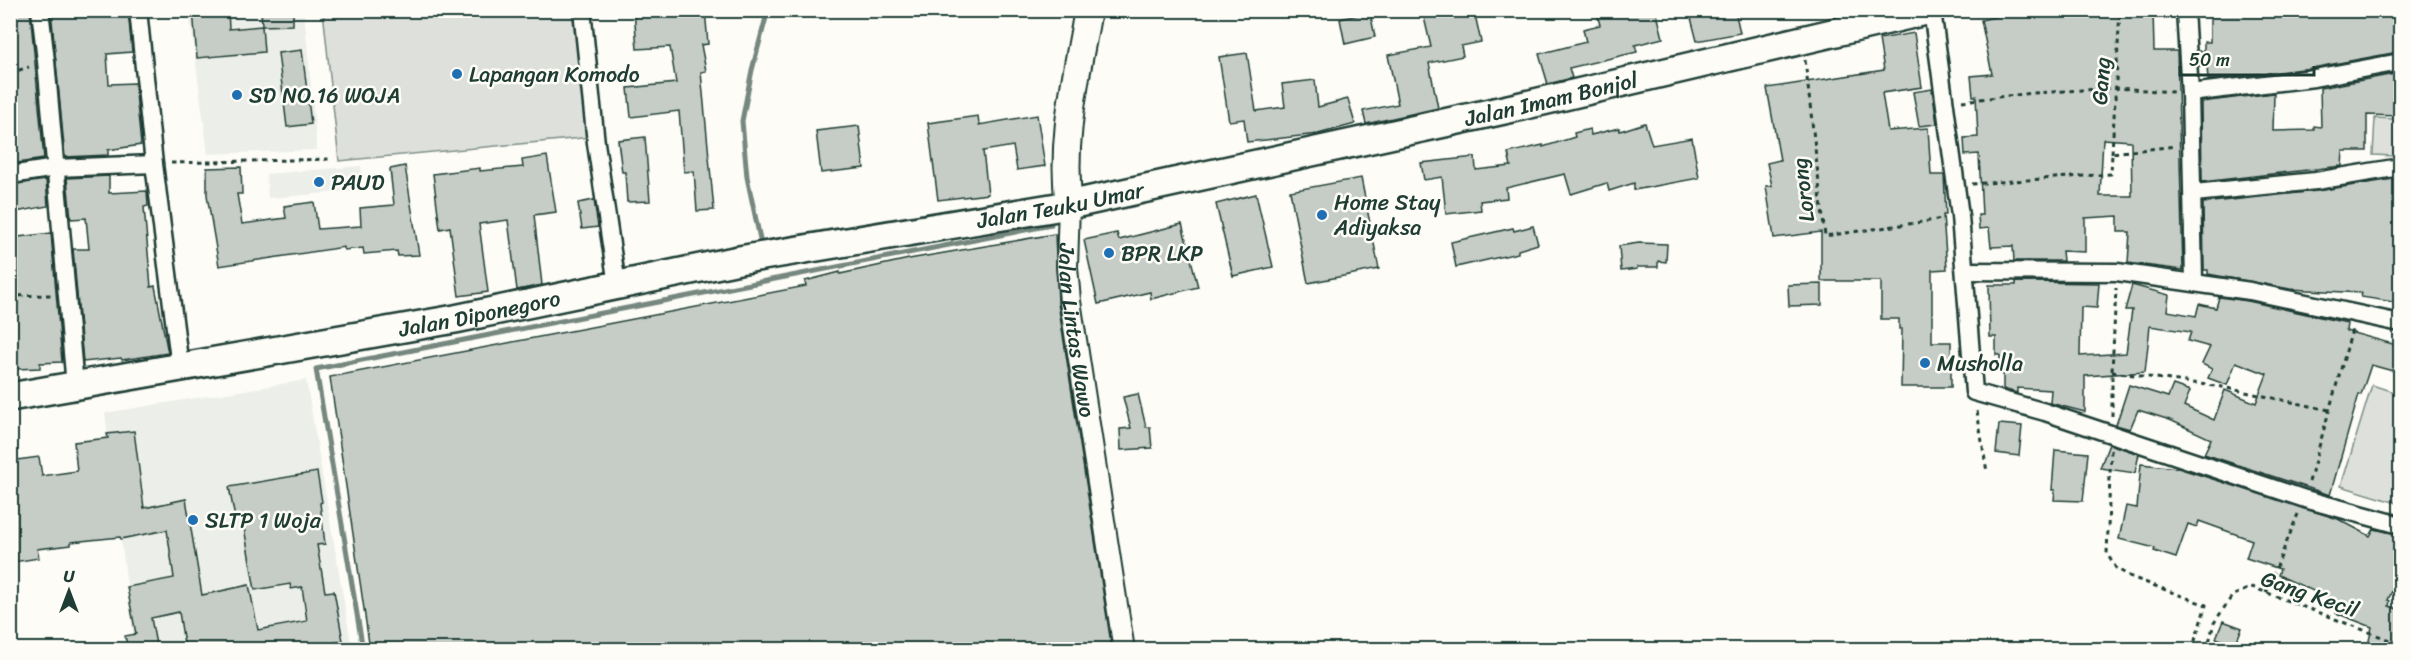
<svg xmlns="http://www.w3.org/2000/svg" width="2411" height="660" font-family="Sriracha,sans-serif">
  <rect width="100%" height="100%" fill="#fdfcf7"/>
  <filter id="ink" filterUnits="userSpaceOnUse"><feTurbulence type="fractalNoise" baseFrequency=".0167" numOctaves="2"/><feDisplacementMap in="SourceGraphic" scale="12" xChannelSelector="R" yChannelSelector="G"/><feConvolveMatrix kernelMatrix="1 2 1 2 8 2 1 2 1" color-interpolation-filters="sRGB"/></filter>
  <g filter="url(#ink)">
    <g fill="#eceee9">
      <polygon points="245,11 304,11 317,150 208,154 190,19"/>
      <polygon points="361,166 363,190 268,198 266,174"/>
      <polygon points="306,380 352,649 135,649 105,413"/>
    </g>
    <g fill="#dde0db" stroke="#7e8e88" stroke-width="1.5">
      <polygon points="323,11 576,11 592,137 339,161"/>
      <polygon points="2375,118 2395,119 2394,156 2373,155"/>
      <polygon points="2372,385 2400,394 2400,504 2341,486"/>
    </g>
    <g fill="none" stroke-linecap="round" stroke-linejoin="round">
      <g stroke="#75877f" stroke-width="5">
        <polyline points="760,239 747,177 742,121 752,70 768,10"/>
        <polyline points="363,650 316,369 1051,225"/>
      </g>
    </g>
    <g fill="#c6cdc7" stroke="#1f3d34" stroke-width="1.5" fill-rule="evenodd">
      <polygon points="10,10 30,10 44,159 10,164"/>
      <polygon points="51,10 128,10 132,52 107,54 109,84 135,83 141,145 108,150 108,155 65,157"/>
      <polygon points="193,10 228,10 229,29 262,26 264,52 197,58"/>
      <polygon points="261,10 293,10 293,25 262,26"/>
      <polygon points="634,10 705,10 708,44 701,45 706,71 701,72 714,210 697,211 694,171 684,172 679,111 631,117 628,88 676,83 670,47 637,49"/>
      <polygon points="1435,10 1474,10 1481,42 1461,46 1463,56 1429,63 1438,108 1366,124 1363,111 1398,104 1388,55 1431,47 1423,13"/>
      <polygon points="1596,10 1656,10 1663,38 1635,45 1637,52 1569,68 1572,78 1548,84 1539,54 1586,42 1583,29 1600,25"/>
      <polygon points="1704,10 1735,10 1740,33 1697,41 1690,14"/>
      <path d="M2053,10h100l1,41h23l6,219 -55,-7 2,-31h-12v-16l-33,2v34l-23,-1 1,10h-49l-1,-15 -22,1 -2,-19 -10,1 -1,-14h4l-3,-61 -14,1 -1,-17 14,-1 -2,-41h-3l-2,-20 21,-2 -11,-54 36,-8v2zM2103,139l28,2 1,55h-32z"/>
      <polygon points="2210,10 2348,10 2349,17 2380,13 2380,10 2400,10 2398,52 2312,68 2208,80 2207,66 2199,66 2198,51 2204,51 2204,42 2210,42"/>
      <polygon points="1370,12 1375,37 1345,44 1340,19"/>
      <polygon points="1914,33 1922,87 1882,93 1888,131 1928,128 1931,175 1944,175 1946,215 1943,215 1947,269 1932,270 1932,342 1951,342 1951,387 1901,387 1902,329 1899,329 1899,319 1881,319 1881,281 1821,281 1821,232 1774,238 1766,186 1772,186 1767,163 1780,160 1767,88 1884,70 1879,39"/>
      <polygon points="302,50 311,124 287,127 278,53"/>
      <polygon points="1247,53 1256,111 1285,107 1282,84 1315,80 1318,107 1348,99 1355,124 1318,134 1247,142 1244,119 1229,121 1219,57"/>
      <polygon points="2400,73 2400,116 2367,115 2367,151 2343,151 2342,166 2202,182 2201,102 2274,93 2273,131 2314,130 2314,126 2321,127 2320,88"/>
      <polygon points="1932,89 1937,124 1919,126 1913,92"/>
      <polygon points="1037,115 1045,166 1017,170 1013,146 983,151 988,194 938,200 928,123 978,116 979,125"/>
      <polygon points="1645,123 1652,145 1692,138 1699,178 1634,190 1634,183 1609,191 1607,183 1571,194 1565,174 1506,188 1507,198 1480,201 1481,210 1446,214 1442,177 1424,180 1421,163 1475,157 1476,170 1511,166 1508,153 1543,145 1543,147 1575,137 1574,133 1590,129 1591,135 1619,128 1620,131"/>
      <polygon points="859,126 864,168 821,173 816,131"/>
      <polygon points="645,137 650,201 627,202 625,172 622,172 618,140"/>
      <polygon points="547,156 556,212 534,215 542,285 517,290 508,220 479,224 488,292 459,296 450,227 440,229 433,174 480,168 480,171 523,167 522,160"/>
      <polygon points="405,166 419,255 398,256 397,251 364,254 363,248 344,250 344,247 219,266 207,195 207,168 241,167 242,194 237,194 242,224 286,218 284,206 314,202 318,229 361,226 360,208 394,205 390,169"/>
      <polygon points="109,176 109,193 147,191 148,206 144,207 151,287 155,286 168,353 122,360 121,358 83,362 73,249 89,249 86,218 71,219 67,178"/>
      <polygon points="1361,178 1379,269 1308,283 1290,191"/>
      <polygon points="2400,178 2400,303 2361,297 2362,293 2290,289 2208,274 2208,270 2204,270 2203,203 2317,191"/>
      <polygon points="46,180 48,206 10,213 10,185"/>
      <polygon points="1256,194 1273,267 1233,276 1216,204"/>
      <polygon points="594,200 598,227 582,229 578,203"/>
      <polygon points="1182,224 1198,287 1151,299 1150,292 1098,304 1084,240 1117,233 1119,240"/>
      <polygon points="1533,226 1538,244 1518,250 1518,253 1456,267 1451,242 1513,228 1514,231"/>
      <polygon points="51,233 62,362 40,363 40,368 16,369 10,284 10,238"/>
      <polygon points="1055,234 1058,303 1112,650 370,650 330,377 806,286 805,281 840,272 840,274 909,259"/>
      <polygon points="1639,243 1667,244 1666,262 1658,261 1658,267 1637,267 1637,269 1621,271 1619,246"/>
      <polygon points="2016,282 2099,283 2097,308 2081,307 2080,356 2126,353 2132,310 2125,310 2132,285 2169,295 2167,311 2196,316 2199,304 2216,308 2219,297 2248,301 2347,323 2346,331 2400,346 2400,373 2371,365 2361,395 2359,394 2330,495 2204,454 2211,439 2170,420 2138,410 2130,429 2116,425 2129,385 2168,397 2173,385 2190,391 2184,406 2214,420 2225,390 2256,403 2267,374 2236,362 2227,385 2208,378 2212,369 2202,364 2210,347 2188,341 2191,332 2150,326 2145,372 2085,376 2085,412 2050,403 2051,390 2017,388 2017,393 2003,389 2003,368 2000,368 2000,355 1996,355 1996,337 1990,337 1989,285 2016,285"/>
      <polygon points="1822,284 1822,305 1789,306 1788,285"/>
      <polygon points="1138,394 1146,427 1150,427 1152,448 1121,450 1120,429 1131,428 1123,397"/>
      <polygon points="1999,424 2022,426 2019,456 1996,453"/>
      <polygon points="134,431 144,508 186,499 202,595 249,585 258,630 307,621 302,587 291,589 290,584 255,590 242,516 235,518 229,487 317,472 322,502 320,503 325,544 317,545 325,592 334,591 343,641 307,647 307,650 185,650 179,612 151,618 157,650 128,650 125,636 136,634 127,587 174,578 167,530 121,539 120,537 71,542 71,545 37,549 39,558 14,562 10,538 10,461 39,457 42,476 77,471 74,442 108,438 107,434"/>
      <polygon points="2109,444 2139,454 2135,473 2100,468"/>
      <polygon points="2055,450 2088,453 2083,501 2054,500 2055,490 2052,490"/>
      <polygon points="2141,464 2178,468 2338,519 2370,536 2374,529 2400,535 2400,557 2392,578 2397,580 2388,600 2390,601 2389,606 2400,610 2400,650 2367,650 2372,627 2336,613 2340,603 2278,575 2280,569 2246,558 2252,540 2199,521 2197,527 2188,524 2176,558 2154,551 2155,548 2119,539 2126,506 2137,508"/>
      <polygon points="2223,621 2242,628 2235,645 2216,638"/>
    </g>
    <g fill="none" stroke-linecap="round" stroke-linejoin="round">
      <g stroke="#1f3d34" stroke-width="21">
        <g id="minor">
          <polyline points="40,10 46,61 75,386"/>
          <polyline points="138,10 154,164 180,367"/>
          <polyline points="582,10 596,143 617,285"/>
          <polyline points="1932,10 1960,216 1974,392 2045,412 2305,499 2400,525"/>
          <polyline points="2185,10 2190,93 2194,281"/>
          <polyline points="2190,93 2314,78 2400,62"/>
          <polyline points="10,175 56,168 154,164"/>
          <polyline points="2194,193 2316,181 2400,167"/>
          <polyline points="1966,271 2117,272 2250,291 2400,323"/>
        </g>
      </g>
      <g stroke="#1f3d34" stroke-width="24">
        <g id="tertiary">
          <path id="s1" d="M1069,205l-2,62 3,34 54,349"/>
        </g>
      </g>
      <g stroke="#1f3d34" stroke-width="30">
        <path id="primary" d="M1069,205c-9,-66 8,-130 19,-195"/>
      </g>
      <g stroke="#1f3d34" stroke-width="32">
        <g id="trunk">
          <path id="s2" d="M10,397l445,-78 284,-59 330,-55 444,-97 417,-98"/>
        </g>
      </g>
      <g stroke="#1f3d34" stroke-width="3" stroke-dasharray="4.5 4.5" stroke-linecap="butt">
        <polyline points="1805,60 1825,236 1943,219"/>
        <polyline points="10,73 29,67"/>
        <polyline points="1962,101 2033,93 2117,88 2173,92"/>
        <polyline points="2112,153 2120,10"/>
        <polyline points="171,163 331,159"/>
        <polyline points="1972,184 2111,174 2112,153 2176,146"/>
        <polyline points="10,296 51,295"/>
        <polyline points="2112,372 2222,387 2329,410"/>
        <polyline points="1977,411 1987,472"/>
        <polyline points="2112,416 2112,372 2116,288"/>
        <polyline points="2111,450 2107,554 2116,568 2131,577 2206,605 2192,650"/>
        <polyline points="2309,482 2352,330"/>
        <polyline points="2266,593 2298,514"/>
        <polyline points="2207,650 2214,623 2232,596 2252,587 2400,644"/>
      </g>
      <use href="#minor" stroke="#fdfcf7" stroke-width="16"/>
      <use href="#tertiary" stroke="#fdfcf7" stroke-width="20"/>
      <use href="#primary" stroke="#fdfcf7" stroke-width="26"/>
      <use href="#trunk" stroke="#fdfcf7" stroke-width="27"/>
    </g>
  </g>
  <g fill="#1f6fb2" stroke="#fdfcf7" stroke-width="2">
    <circle cx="457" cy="74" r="6"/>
    <circle cx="237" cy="95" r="6"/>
    <circle cx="319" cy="182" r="6"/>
    <circle cx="1322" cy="215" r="6"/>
    <circle cx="1109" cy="253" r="6"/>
    <circle cx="1925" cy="363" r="6"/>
    <circle cx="193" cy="520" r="6"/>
  </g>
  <g text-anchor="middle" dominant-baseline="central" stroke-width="5" stroke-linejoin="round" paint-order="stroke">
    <g font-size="22" fill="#1f3d34" stroke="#fdfcf7" text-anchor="start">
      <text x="469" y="74">Lapangan Komodo</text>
      <text x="249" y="95">SD NO.16 WOJA</text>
      <text x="331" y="182">PAUD</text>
      <text x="1334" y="202">Home Stay<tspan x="1334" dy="25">Adiyaksa</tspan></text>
      <text x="1121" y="253">BPR LKP</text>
      <text x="1937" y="363">Musholla</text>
      <text x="205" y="520">SLTP 1 Woja</text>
    </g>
    <g font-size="22" fill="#1f3d34" stroke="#fdfcf7">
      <text transform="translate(2101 81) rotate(-86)">Gang</text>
      <text stroke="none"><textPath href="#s2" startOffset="1570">Jalan Imam Bonjol</textPath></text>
      <text transform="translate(1803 190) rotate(-97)">Lorong</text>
      <text stroke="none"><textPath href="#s2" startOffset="1068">Jalan Teuku Umar</textPath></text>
      <text stroke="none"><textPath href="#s2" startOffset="477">Jalan Diponegoro</textPath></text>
      <text stroke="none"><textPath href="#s1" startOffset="126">Jalan Lintas Wawo</textPath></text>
      <text transform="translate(2310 594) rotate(19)">Gang Kecil</text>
    </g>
  </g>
  <rect width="2411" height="660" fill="none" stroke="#fdfcf7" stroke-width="36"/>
  <rect x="18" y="18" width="2375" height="624" fill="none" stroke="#1f3d34" stroke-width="2" filter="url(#ink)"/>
  <g transform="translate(69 591)" stroke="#fdfcf7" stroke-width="4.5" paint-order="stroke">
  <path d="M0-4.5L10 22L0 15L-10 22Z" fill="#1f3d34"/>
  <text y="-9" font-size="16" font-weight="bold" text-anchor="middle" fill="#1f3d34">U</text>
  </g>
  <path d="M2180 66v9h134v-9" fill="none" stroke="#1f3d34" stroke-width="3"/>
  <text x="2189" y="66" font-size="18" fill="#1f3d34" stroke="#fdfcf7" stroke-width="4.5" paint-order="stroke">50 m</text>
</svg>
